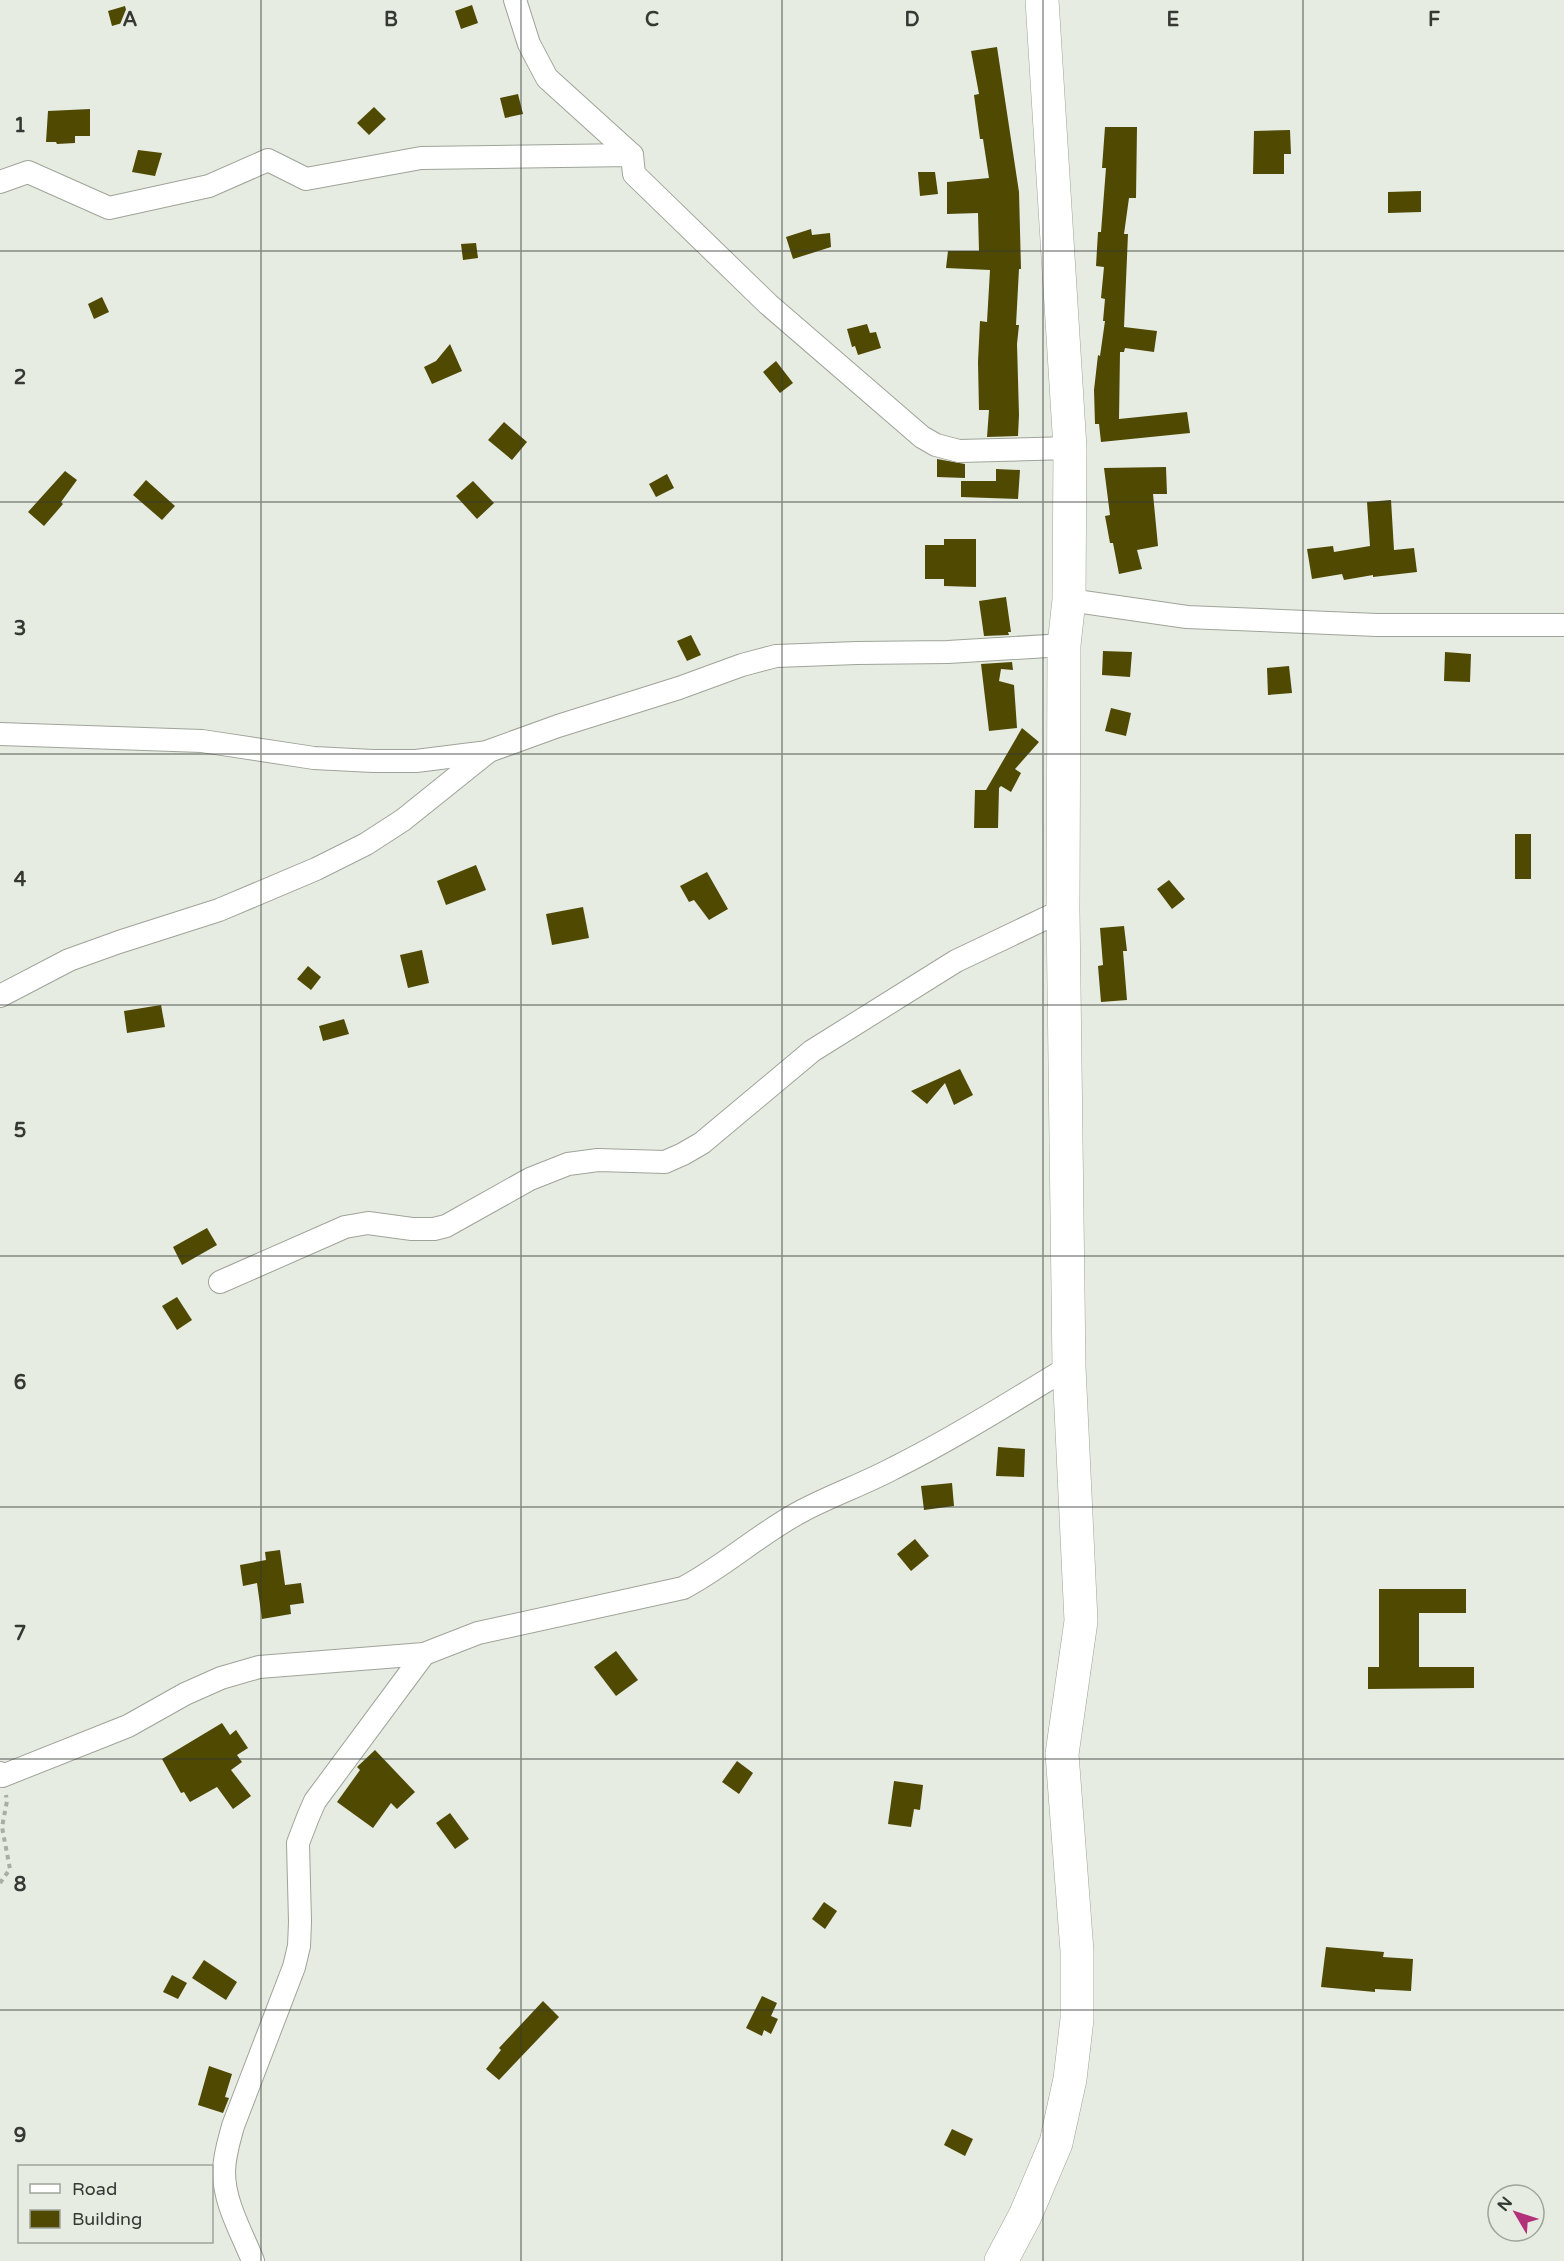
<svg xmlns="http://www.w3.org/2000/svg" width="1564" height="2261" font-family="'Varela Round',sans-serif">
  <rect width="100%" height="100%" fill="#e6ece1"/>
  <g fill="#4f4902">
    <polygon points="472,5 478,23 461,29 455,11"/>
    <polygon points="125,6 129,21 112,26 108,11"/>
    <polygon points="997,47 1019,192 1021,269 1019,269 1016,325 1019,325 1017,344 1019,415 1018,436 987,437 989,410 979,410 978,362 980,321 987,322 990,270 946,268 948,251 979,251 978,213 947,214 947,182 989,178 983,139 980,139 974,95 979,94 971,51"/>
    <polygon points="518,94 523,114 505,118 500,98"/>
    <polygon points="374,107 386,119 369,135 357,123"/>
    <polygon points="90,109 90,136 75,136 75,143 57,144 56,142 46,142 48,111"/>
    <polygon points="1105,127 1137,127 1136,198 1129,198 1124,234 1128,234 1124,327 1157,331 1154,352 1125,348 1124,352 1120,352 1119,419 1187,412 1190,433 1101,442 1099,424 1095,424 1094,390 1098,355 1100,356 1105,321 1103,321 1105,299 1101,298 1104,267 1096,266 1098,232 1101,232 1106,168 1102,168"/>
    <polygon points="1290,130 1291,154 1284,154 1284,174 1253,174 1254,131"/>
    <polygon points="138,150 162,153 155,176 132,172"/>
    <polygon points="918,172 935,172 938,194 920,196"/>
    <polygon points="1421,191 1421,212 1388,213 1388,192"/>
    <polygon points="811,229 812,235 830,233 831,247 793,259 786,237"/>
    <polygon points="476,243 478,258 463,260 461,244"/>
    <polygon points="102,297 109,312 94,319 88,304"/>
    <polygon points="867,324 870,333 876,332 881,348 858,355 855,346 852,347 847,329"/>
    <polygon points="450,344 462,371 432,384 424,367 436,361"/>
    <polygon points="776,361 793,383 780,393 763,372"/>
    <polygon points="504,422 527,442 512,460 488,440"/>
    <polygon points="937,459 965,464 965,478 937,477"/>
    <polygon points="1166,467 1167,494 1153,494 1158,546 1137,550 1142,569 1119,574 1113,543 1110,543 1105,516 1110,515 1104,468"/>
    <polygon points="996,469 1020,470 1018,499 961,497 961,481 996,481"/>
    <polygon points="65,471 77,480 61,502 63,504 44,526 28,512"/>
    <polygon points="667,474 674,488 656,497 649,484"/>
    <polygon points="146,480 175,506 162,520 133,495"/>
    <polygon points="473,481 494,503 477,519 456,496"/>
    <polygon points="1391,500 1394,550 1414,548 1417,572 1373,577 1373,575 1344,580 1342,574 1312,579 1307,549 1333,546 1334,552 1370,546 1367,502"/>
    <polygon points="944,539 976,539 976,587 944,586 944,579 925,579 925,545 944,545"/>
    <polygon points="1006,597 1011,632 1008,632 1009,635 984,636 979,601"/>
    <polygon points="691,635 701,655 687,661 677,641"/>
    <polygon points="1103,651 1132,652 1130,677 1102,675"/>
    <polygon points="1445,652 1471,654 1470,682 1444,681"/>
    <polygon points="1012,662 1013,670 1001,669 999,681 1014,685 1017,728 989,731 981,664"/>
    <polygon points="1289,666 1292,693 1268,695 1267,668"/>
    <polygon points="1111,708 1131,713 1126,736 1105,731"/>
    <polygon points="1022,728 1039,742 1015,769 1021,773 1011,792 1001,786 999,788 998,828 974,828 975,790 986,790"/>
    <rect x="1515" y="834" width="16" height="45"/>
    <polygon points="476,865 486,890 446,905 437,881"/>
    <polygon points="707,872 728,909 709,920 694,900 689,902 680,886"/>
    <polygon points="1169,880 1185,899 1172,909 1157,889"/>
    <polygon points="583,907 589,938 552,945 546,914"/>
    <polygon points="1124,926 1127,951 1123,951 1127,1000 1101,1002 1098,966 1103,965 1100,928"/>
    <polygon points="422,950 429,983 408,988 400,955"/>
    <polygon points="308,966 321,977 311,990 297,979"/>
    <polygon points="161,1005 165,1027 127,1033 124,1011"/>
    <polygon points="344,1019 349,1034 323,1041 319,1026"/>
    <polygon points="960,1069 973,1095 954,1105 945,1083 927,1104 911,1091"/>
    <polygon points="207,1228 217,1245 182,1265 173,1247"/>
    <polygon points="177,1297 192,1320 177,1330 162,1306"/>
    <polygon points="998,1447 1025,1449 1024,1477 996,1476"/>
    <polygon points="952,1483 954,1506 924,1510 921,1486"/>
    <polygon points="915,1539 929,1556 911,1571 897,1554"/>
    <polygon points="280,1550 285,1585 301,1583 304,1603 290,1605 291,1614 262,1619 257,1583 243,1586 240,1565 266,1560 265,1552"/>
    <polygon points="1379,1589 1466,1589 1466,1613 1419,1613 1419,1667 1474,1667 1474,1688 1368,1689 1368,1667 1379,1667"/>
    <polygon points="616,1651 638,1680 616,1696 594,1667"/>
    <polygon points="222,1723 230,1735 236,1730 248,1748 237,1755 242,1762 231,1770 251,1796 233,1809 217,1787 190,1802 184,1792 181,1793 162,1759"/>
    <polygon points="375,1750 415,1792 397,1809 391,1803 373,1828 337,1802 360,1770 357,1767"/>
    <polygon points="737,1761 753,1773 739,1794 722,1782"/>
    <polygon points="894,1781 923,1785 920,1810 914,1809 911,1827 888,1824"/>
    <polygon points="450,1813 469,1839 455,1849 436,1823"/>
    <polygon points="824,1902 837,1911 825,1929 812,1919"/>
    <polygon points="1326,1947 1384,1952 1383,1957 1413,1959 1411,1991 1375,1989 1375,1992 1321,1987"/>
    <polygon points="204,1960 237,1982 226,2000 192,1978"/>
    <polygon points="172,1975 187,1983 178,1999 163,1992"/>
    <polygon points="762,1996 777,2003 771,2016 778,2019 771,2034 764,2030 762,2036 746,2028"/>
    <polygon points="543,2001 559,2017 499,2080 486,2069 501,2050 499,2048"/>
    <polygon points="209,2066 232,2074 225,2097 229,2098 223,2113 198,2105"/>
    <polygon points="952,2129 973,2139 965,2156 944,2145"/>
  </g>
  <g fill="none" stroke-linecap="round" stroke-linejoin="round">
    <g stroke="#9ea499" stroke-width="24">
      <g id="minor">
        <polyline points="515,0 529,44 547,78 632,155"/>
        <polyline points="0,182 28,172 109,208 209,186 268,160 306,179 421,158 632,155 634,174 768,304 922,437 936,445 959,451 1070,448"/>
        <polyline points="1069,600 1187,617 1377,625 1564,625"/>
        <polyline points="0,734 202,741 314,758 373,761 416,761 488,752"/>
        <polyline points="0,996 69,960 119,942 219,910 316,869 366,844 403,820 489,751 558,726 679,688 742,665 776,656 857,653 948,652 1064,645"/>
        <polyline points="220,1282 345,1227 368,1223 412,1229 434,1229 446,1226 530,1179 568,1164 598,1160 665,1162 683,1154 702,1143 812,1051 956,961 1063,910"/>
        <path d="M0,1773l2,3 126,-50 57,-32 36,-16 38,-11 165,-13 54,-21 205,-45c42,-22 77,-55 119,-77 30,-16 62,-27 92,-43 60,-30 117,-66 175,-101"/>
        <path d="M253,2261c-11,-28 -29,-58 -29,-89 0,-16 5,-31 9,-46l61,-159 5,-21 1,-24 -2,-79 10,-26 7,-16 109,-147"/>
      </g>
    </g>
    <g stroke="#9ea499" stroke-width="34">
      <polyline id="secondary" points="1001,2261 1025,2216 1056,2143 1070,2079 1077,2019 1077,1951 1062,1754 1081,1621 1069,1367 1063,910 1064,645 1069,600 1070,448 1042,0"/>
    </g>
    <polyline stroke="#a8ada5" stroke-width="4" stroke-dasharray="4.5 4.5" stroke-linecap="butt" points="0,1883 10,1869 2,1827 7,1801 6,1795"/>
    <use href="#minor" stroke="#fff" stroke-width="22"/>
    <use href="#secondary" stroke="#fff" stroke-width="33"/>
  </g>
  <path fill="none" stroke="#353833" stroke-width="1.5" stroke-opacity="0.55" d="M261,0v2261M521,0v2261M782,0v2261M1043,0v2261M1303,0v2261M0,251h1564M0,502h1564M0,754h1564M0,1005h1564M0,1256h1564M0,1507h1564M0,1759h1564M0,2010h1564"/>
  <g font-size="20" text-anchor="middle" font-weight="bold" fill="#353833" stroke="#e6ece1" stroke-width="6" stroke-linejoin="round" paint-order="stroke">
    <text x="130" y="26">A</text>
    <text x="391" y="26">B</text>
    <text x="652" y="26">C</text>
    <text x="912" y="26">D</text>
    <text x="1173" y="26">E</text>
    <text x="1434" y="26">F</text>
    <text x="20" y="132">1</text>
    <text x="20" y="384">2</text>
    <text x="20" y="635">3</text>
    <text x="20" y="886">4</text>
    <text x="20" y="1137">5</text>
    <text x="20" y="1389">6</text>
    <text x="20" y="1640">7</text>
    <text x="20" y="1891">8</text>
    <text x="20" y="2142">9</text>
  </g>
  <rect x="18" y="2165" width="195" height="78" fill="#e6ece1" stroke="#9fa49b" stroke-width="1.5"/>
  <rect x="30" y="2184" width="30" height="9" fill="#ffffff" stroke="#9fa49b" stroke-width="1.5"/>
  <text x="72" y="2195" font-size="18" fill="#353833">Road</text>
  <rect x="30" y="2210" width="30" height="18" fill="#4f4902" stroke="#9fa49b" stroke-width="1.5"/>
  <text x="72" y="2225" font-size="18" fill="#353833">Building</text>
  <g transform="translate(1516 2213) rotate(309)"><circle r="28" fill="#e6ece1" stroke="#9fa49b" stroke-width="1.5"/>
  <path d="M0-4.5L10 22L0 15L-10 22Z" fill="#b3317a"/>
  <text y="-9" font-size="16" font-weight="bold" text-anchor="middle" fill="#353833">N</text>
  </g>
</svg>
